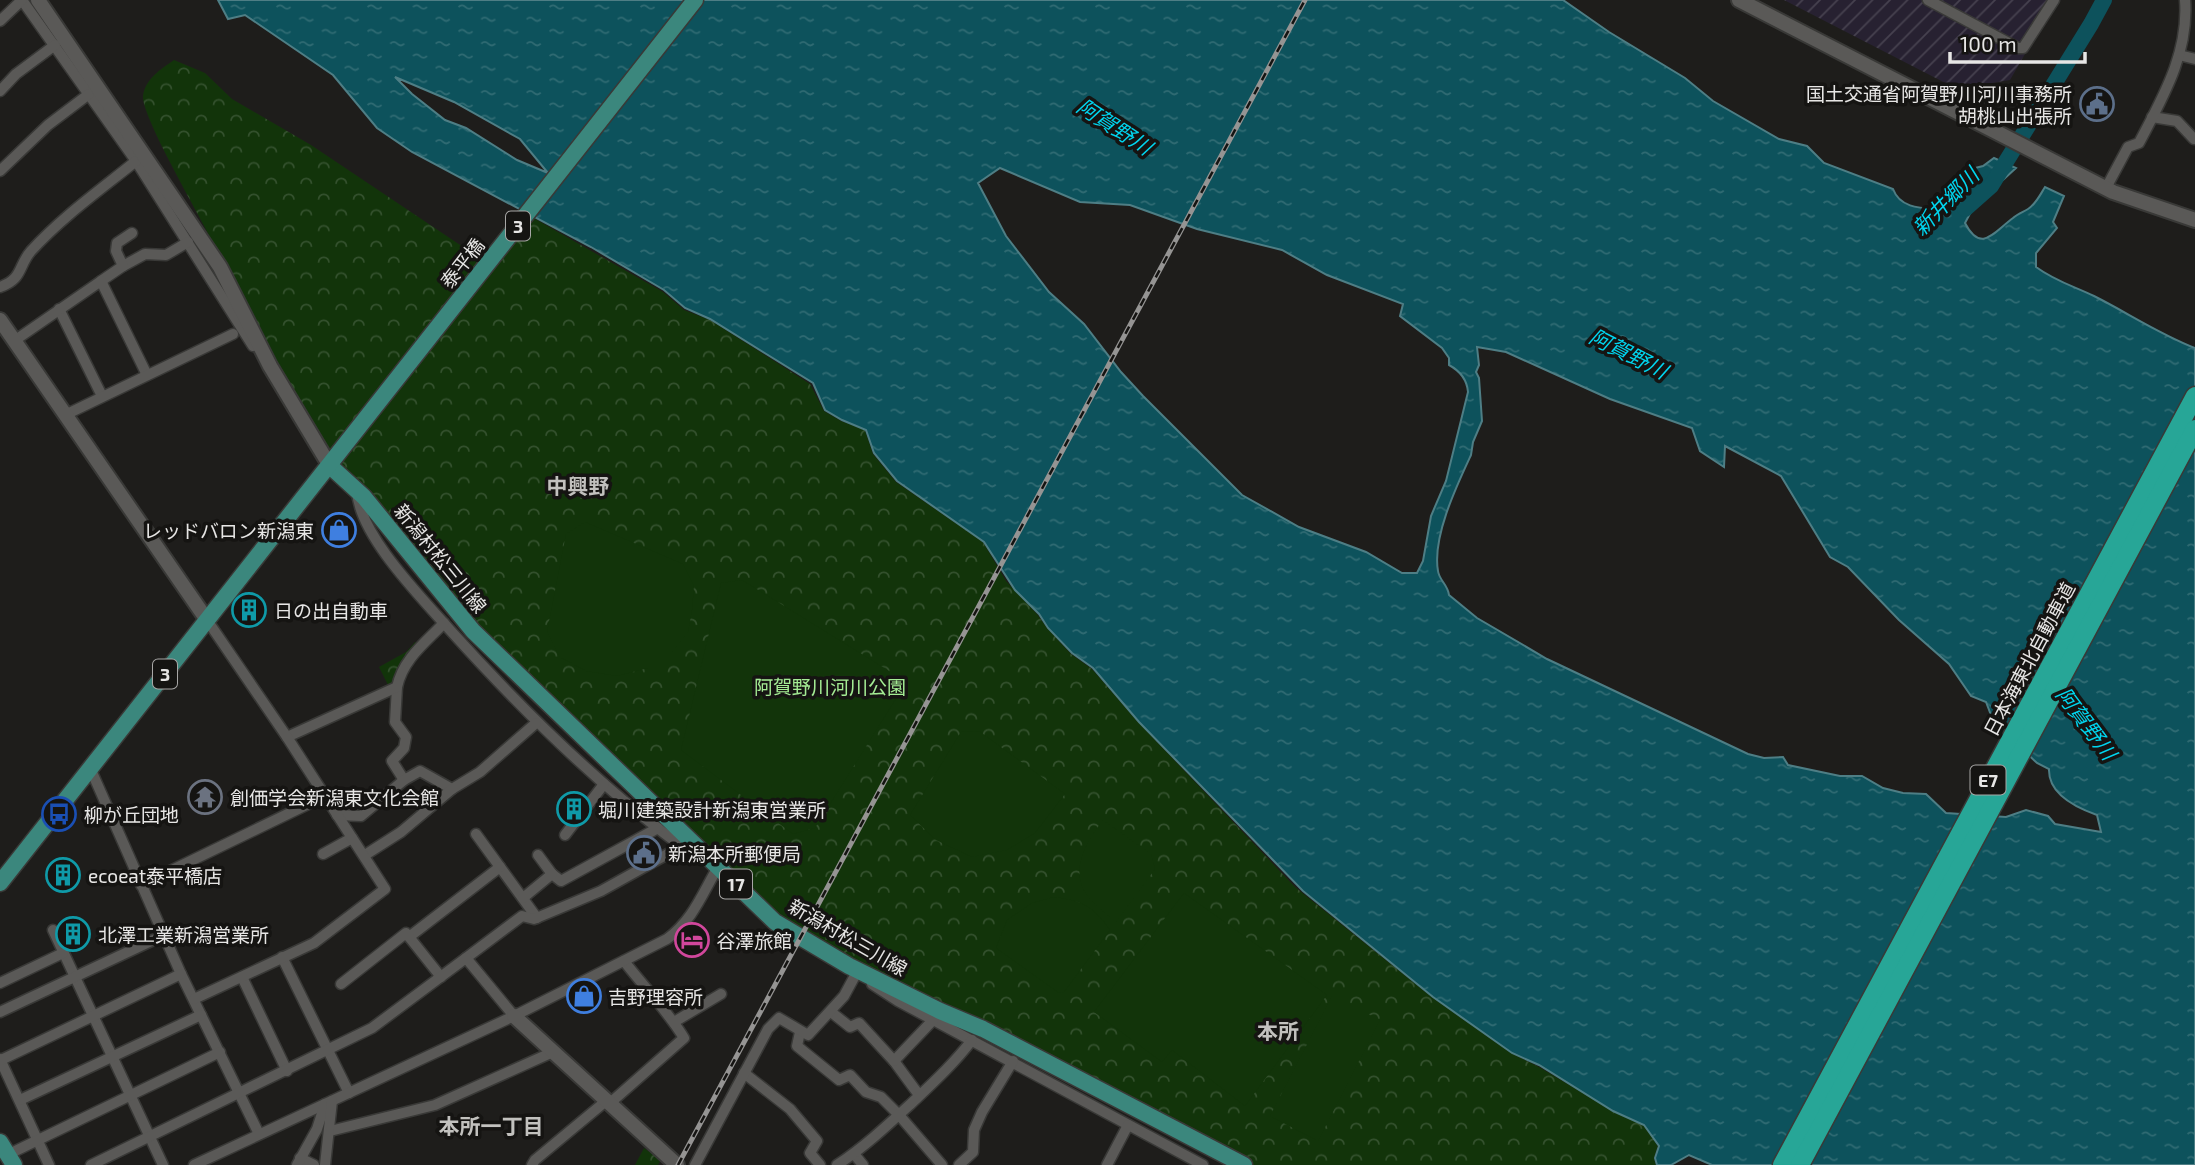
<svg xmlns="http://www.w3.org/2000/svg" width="2195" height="1165" font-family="'Exo 2','Noto Sans JP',sans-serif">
  <defs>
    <pattern id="industrial-furrows" width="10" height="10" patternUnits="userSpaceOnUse" patternTransform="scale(1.75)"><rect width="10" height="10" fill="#272131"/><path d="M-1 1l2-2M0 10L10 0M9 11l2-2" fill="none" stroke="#46414f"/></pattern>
    <pattern id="park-crowns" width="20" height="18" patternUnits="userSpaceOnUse" patternTransform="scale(1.75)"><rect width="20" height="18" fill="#12340a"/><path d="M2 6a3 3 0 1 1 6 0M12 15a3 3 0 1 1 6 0" fill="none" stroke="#34512e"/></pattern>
    <pattern id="water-ripples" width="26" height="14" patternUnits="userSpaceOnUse" patternTransform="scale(1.75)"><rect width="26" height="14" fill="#0d525c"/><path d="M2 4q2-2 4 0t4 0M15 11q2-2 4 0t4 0" fill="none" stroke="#306b73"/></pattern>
  </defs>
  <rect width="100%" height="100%" fill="#1e1d1b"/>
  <polygon fill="url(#industrial-furrows)" points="1784,0 2056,0 2010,80 1957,89"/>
  <g fill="url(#park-crowns)">
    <path d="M174,60l31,13 27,26 79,46 173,116 39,-49 140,80 21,18 26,10 100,64 14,27 17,10 24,9 8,24 23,28 87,60 23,39 31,33 10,14 24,26 21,15 46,53 157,165 138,111 78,55 28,14 74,44 31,14 14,21 -4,12 2,7h-405l-386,-194 -86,-52 -304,-294 -129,-153 -13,-21 -5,-1 -22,-32 -98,-179 2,-2c-12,-24 -69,-122 -67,-141 2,-17 18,-27 31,-36z"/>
    <polygon points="415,642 418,644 395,674 393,683 388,685 379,667 406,652"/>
    <polygon points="644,1148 661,1160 658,1165 635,1165"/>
  </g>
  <g fill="#12340a">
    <polygon points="585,522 683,564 694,586 692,610 688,632 672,652 648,668 617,676 586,671 560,657 547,632 566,534"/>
    <polygon points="742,580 894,674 897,697 815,828 793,834 681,750 721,583"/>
    <polygon points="979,731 1065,794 1035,833 1007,850 972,857 936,840 910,815 961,732"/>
    <path d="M1103,820l48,34 4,15 -39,53c-9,-8 -22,-17 -29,-27 -18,-25 0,-54 16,-75z"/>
    <polygon points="1184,893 1327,995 1245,1106 1172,1050 1162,1062 1094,1012"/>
    <path d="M1054,897c29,4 39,9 56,33l-46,62 -5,1 -63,-45 11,-28 25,-17z"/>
    <polygon points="1332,996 1380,1020 1318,1141 1270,1116"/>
  </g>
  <path fill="url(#water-ripples)" stroke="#4e7e85" stroke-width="2" fill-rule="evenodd" d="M218,0h1345l46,32 76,46 28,23 66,38 28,7 17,17 69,26c7,19 27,19 45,20 13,-11 19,-19 21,-37l24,-6 11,-8 22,10 -13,12 -20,9 -18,34c16,31 29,9 48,-5 4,-4 10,-6 15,-9 8,-5 12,-14 17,-22l19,9 -11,26 4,6 -21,25v14c19,14 37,19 58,29 34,17 65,38 101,52v817h-483l-23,-10 -18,10h-14l-2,-7 4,-12 -15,-21 -31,-14 -74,-46 -27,-12 -79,-56 -130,-106 -164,-169 -46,-54 -21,-15 -24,-25 -9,-14 -24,-24 -31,-48 -87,-61 -23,-28 -8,-23 -24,-10 -17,-10 -12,-27 -103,-64 -25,-11 -21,-18 -73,-43 -179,-95 -35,-24 -44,-53 -88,-60 -17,4zM395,77l59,25 66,37 28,34 -31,-13 -51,-32 -21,-8 -33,-26zM1000,168l80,34 50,3 67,24 85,21 45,25 76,29 -3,12 42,32 7,10v7c11,6 18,14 19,27l-22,89 -15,35 -8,45 -6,12h-15l-36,-21 -67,-25 -57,-32 -99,-99 -22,-24 -37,-48 -35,-32 -43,-56 -28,-53zM1477,347l29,5 104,47 82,29 8,23 24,16 1,-21 56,30 49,81 18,10 51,53 50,44 22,32 15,6 8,21 43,40 12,6c-1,25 28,39 48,46l4,17 -46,-8 -7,-8 -22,-6 -20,7 -60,-4 -20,-19 -23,-1 -20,-5 -21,-12h-22l-52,-11 -5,-8 -19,1 -16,-4 -201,-95 -70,-41 -28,-23c-1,-10 -10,-15 -11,-24 -6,-34 19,-86 33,-116l2,-13 9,-21 -3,-43 -3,-6 3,-7z"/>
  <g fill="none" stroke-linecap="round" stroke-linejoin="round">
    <polyline stroke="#0d525c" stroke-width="16" points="1965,209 1991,186 2091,24 2104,0"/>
    <g stroke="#393937" stroke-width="13">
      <g id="street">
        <polyline points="22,0 136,161 253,346"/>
        <polyline points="1928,0 2018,48 2023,48 2054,0"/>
        <polyline points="0,21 22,0"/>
        <polyline points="2179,55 2195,59"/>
        <polyline points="0,91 16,74 55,45"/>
        <polyline points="2152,117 2177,121 2194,139"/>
        <polyline points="0,171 48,125 89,94"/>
        <path d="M2106,188l22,-41 11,-4c24,-46 50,-90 46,-143"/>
        <polyline points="123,266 145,254 166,255 188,242"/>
        <polyline points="101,281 123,266 116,251 117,243 132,233"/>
        <path d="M0,287c23,-8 18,-21 31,-36 31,-34 69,-61 105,-90"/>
        <polyline points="59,309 102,396"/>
        <polyline points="14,341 101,281 147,375"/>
        <polyline points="65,415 233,334"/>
        <path d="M357,491c2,44 64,106 93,139 55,61 111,118 174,171 25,20 49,41 77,57"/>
        <polyline points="397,687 395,722 406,737 404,748 392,761 404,780"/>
        <path d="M287,737l110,-50c6,-28 28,-44 47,-64"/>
        <polyline points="91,770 181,974 259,1134"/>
        <polyline points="337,815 361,816 404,780 420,771 452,789"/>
        <polyline points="476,834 537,918"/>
        <polyline points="565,835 604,784"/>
        <polyline points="323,854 352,838"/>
        <polyline points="365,855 401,832 452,789 480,772 536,723"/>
        <polyline points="552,874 561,881 658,828"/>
        <polyline points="141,885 325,796"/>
        <polyline points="523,898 552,874 538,855"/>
        <polyline points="53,930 163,1165"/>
        <polyline points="409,937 500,867"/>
        <polyline points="282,957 349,1093"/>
        <polyline points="466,958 522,916 534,919 601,891 682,846"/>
        <polyline points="242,977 287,1071"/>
        <polyline points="0,983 63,953"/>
        <polyline points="341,984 406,933 441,977"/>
        <polyline points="872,984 898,1001 1203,1165"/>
        <polyline points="194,999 314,943 385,889 287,737 207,620"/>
        <polyline points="0,1012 164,935"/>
        <polyline points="831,1012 850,1027 859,1023 894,1061 919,1095"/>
        <polyline points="674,1022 721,994"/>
        <polyline points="800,1032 797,1046 839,1080 850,1075 866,1092 881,1097 899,1115 942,1165"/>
        <polyline points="0,1059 49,1165"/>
        <polyline points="1,1060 181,974"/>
        <polyline points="894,1061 934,1019"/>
        <polyline points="744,1073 790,1109 817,1141 810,1153 820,1165"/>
        <polyline points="20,1100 201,1015"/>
        <path d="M609,1104l75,-66c-17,-28 -40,-51 -60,-77"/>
        <polyline points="330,1131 435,1105 553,1052"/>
        <polyline points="854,1154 863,1165"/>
        <polyline points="7,1155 220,1052"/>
        <polyline points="300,1158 314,1165"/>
        <polyline points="91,1165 372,1028 466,958 514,1016"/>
        <path d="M194,1165l320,-149 153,-77c26,-19 35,-45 51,-72l-4,-2"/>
        <polyline points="297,1165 317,1129 325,1104"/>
        <polyline points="325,1165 332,1101"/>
        <polyline points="532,1165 535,1160 606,1101"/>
        <polyline points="695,1165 768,1029 779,1018 808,1035 844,996 857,972"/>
        <path d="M837,1165c29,-19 54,-43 79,-66 20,-19 40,-38 56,-59"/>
        <polyline points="959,1165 973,1152 974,1130 982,1112 1013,1061"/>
        <polyline points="1107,1165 1128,1125"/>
      </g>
    </g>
    <g stroke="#393937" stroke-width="18">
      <g id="secondary">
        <polyline points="38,0 220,267 270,366 330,466"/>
        <polyline points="1739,0 2113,192 2195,220"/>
        <polyline points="0,320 207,620"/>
        <polyline points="514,1016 677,1165"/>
      </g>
    </g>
    <g stroke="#393937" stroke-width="19">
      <g id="primary">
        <polyline points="330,466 364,497 473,631 775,922 849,966 940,1011 983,1029 1244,1165"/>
        <polyline points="0,883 695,0"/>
        <polyline points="0,1142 14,1165"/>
      </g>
    </g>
    <g stroke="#393937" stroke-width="21">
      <g id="highway">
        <polyline points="1782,1165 2195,396"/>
        <polyline points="1800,1165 2195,429"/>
      </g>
    </g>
    <use href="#street" stroke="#5a5957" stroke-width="10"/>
    <use href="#secondary" stroke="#5a5957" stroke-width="14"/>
    <use href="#primary" stroke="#3b877d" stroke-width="16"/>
    <use href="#highway" stroke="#27a697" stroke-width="18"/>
    <g stroke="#959493" stroke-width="5">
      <polyline id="rail" points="678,1165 1305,0"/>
    </g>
    <use href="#rail" stroke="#151412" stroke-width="2.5" stroke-dasharray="8" stroke-linecap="butt"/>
  </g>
  <defs>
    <g id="civic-ring" transform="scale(1.75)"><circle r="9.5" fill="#151412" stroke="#5c6f8a" stroke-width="1.5"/><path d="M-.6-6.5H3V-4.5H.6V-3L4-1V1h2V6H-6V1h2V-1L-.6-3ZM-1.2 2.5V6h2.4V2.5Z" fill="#5c6f8a"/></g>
    <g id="shop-ring" transform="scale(1.75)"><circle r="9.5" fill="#151412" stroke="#3f7fe0" stroke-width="1.5"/><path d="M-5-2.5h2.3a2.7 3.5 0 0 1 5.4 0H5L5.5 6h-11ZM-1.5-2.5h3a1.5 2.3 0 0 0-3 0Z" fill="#3f7fe0"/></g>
    <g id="building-ring" transform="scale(1.75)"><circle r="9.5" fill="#151412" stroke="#0f9aa8" stroke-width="1.5"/><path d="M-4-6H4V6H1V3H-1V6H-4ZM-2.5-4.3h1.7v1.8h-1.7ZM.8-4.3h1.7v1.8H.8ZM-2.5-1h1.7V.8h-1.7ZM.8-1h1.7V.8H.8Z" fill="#0f9aa8"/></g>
    <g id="temple-ring" transform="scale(1.75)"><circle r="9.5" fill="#151412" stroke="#6b7280" stroke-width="1.5"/><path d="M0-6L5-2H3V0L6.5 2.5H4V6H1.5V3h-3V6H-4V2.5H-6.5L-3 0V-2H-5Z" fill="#6b7280"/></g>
    <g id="bus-ring" transform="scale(1.75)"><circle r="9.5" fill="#151412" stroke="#1a4fb4" stroke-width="1.5"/><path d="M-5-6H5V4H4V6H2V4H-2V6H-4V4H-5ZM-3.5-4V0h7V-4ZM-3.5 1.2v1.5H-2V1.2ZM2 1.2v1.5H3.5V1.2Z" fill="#1a4fb4"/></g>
    <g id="hotel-ring" transform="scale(1.75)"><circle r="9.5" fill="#151412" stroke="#d1479c" stroke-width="1.5"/><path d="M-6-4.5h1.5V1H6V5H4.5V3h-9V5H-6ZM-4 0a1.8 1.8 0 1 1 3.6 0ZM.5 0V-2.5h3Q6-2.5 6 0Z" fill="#d1479c"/></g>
  </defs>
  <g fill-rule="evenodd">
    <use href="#civic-ring" x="2097" y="104"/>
    <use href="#shop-ring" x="339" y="530"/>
    <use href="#building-ring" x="249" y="610"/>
    <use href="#temple-ring" x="205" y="797"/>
    <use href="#building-ring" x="574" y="809"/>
    <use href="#bus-ring" x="59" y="814"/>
    <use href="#civic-ring" x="644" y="853"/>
    <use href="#building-ring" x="63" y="875"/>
    <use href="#building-ring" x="73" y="934"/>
    <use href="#hotel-ring" x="692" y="940"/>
    <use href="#shop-ring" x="584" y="996"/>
  </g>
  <g text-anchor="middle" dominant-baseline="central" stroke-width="7" stroke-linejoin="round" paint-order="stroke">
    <g fill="#151412" stroke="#a8a7a6" stroke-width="2">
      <rect x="506" y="211.5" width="24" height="29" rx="5"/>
      <rect x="153" y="659.5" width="24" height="29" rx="5"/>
      <rect x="1970.5" y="765.5" width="35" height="29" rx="5"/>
      <rect x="720" y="869.5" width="32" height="29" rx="5"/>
    </g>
    <g font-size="18" font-weight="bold" fill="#e7e6e5">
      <text x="518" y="226">3</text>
      <text x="165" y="674">3</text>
      <text x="1988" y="780">E7</text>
      <text x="736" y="884">17</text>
    </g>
    <g font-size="19" fill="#e7e6e5" stroke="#151412" text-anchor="start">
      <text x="2072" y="93" text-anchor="end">国土交通省阿賀野川河川事務所<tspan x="2072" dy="22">胡桃山出張所</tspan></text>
      <text x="314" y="530" text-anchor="end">レッドバロン新潟東</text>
      <text x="274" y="610">日の出自動車</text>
      <text x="230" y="797">創価学会新潟東文化会館</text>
      <text x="598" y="809">堀川建築設計新潟東営業所</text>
      <text x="84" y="814">柳が丘団地</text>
      <text x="668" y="853">新潟本所郵便局</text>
      <text x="88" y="875">ecoeat泰平橋店</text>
      <text x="98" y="934">北澤工業新潟営業所</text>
      <text x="716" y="940">谷澤旅館</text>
      <text x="608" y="996">吉野理容所</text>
    </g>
    <g font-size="19" fill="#e7e6e5" stroke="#151412">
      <text transform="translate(462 263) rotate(-52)">泰平橋</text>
      <text transform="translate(441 558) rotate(51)">新潟村松三川線</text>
      <text transform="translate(2029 659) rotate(-62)">日本海東北自動車道</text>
      <text transform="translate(848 937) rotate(30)">新潟村松三川線</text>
    </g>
    <g font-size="19" fill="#a4ec94" stroke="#151412">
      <text x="830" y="686">阿賀野川河川公園</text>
    </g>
    <g font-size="21" font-style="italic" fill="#00d5ef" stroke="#151412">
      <text transform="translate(1115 126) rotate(33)">阿賀野川</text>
      <text transform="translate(1945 201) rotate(-46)">新井郷川</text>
      <text transform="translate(1629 353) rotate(27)">阿賀野川</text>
      <text transform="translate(2087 723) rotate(53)">阿賀野川</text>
    </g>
    <g font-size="21" font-weight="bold" fill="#c2c1be" stroke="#151412">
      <text x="578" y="485">中興野</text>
      <text x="1278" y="1030">本所</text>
      <text x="491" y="1125">本所一丁目</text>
    </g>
  </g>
  <path d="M1950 52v10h135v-10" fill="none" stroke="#e7e6e5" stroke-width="3.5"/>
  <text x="1960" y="52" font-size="21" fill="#e7e6e5" stroke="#151412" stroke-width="5" paint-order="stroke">100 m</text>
</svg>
